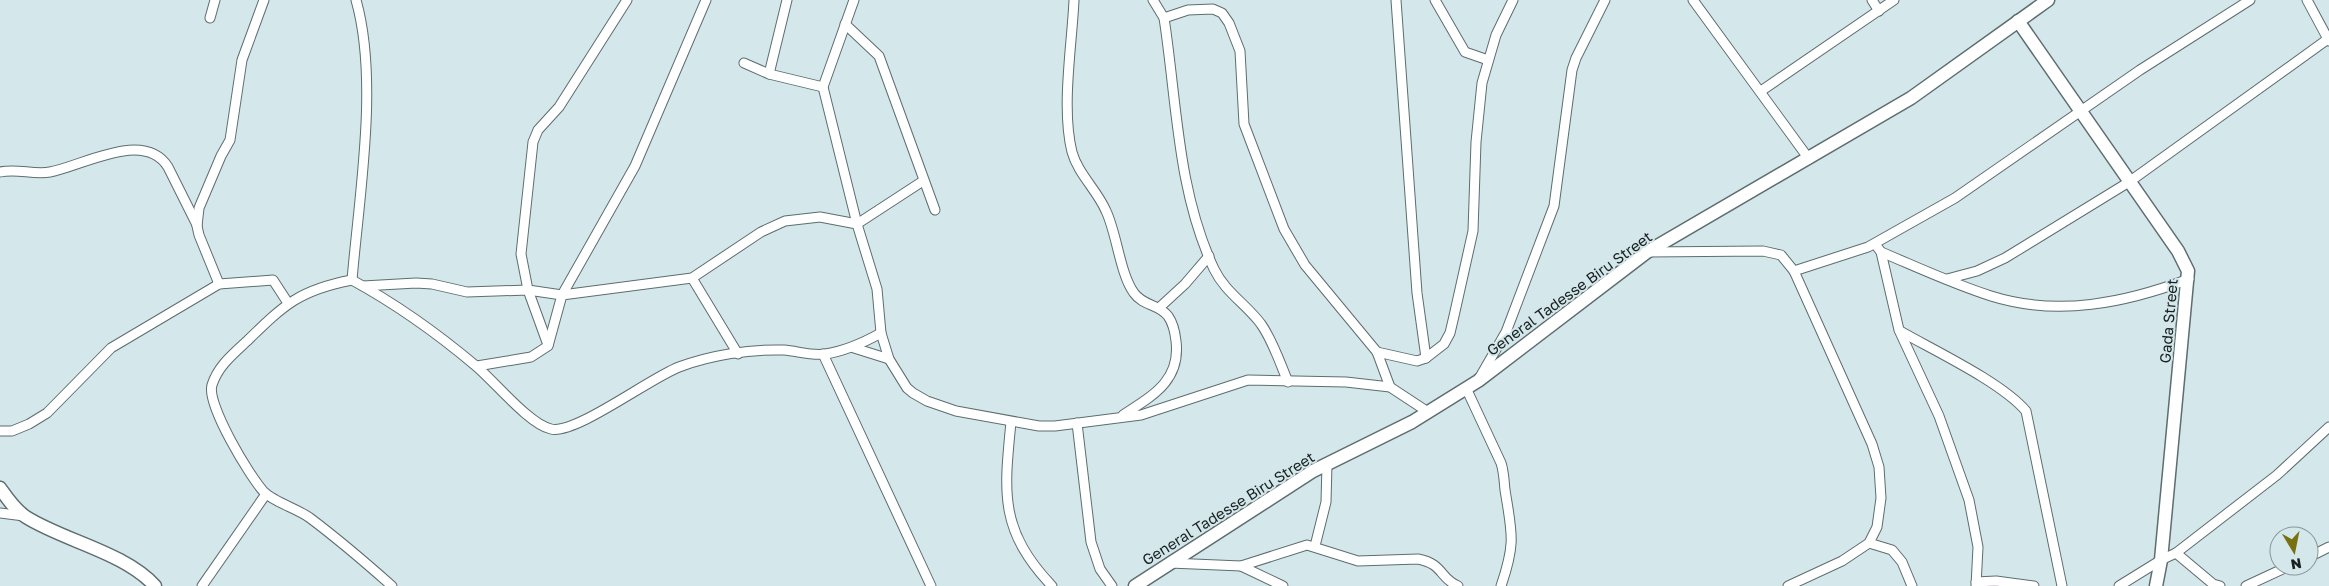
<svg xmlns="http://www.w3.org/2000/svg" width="2329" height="586" font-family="'Golos Text',sans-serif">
  <rect width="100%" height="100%" fill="#d4e7eb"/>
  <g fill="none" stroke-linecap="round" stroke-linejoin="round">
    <g stroke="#5d6d70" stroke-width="11">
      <g id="street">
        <polyline points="854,0 823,87 857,224 877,289 881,333 889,359 907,388 913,393 927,401 956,411 1039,426 1055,426 1141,415 1248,380 1346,382 1390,387 1428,412"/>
        <path d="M1074,0c-2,45 -13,108 -2,152 6,22 25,38 34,59 11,23 14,63 28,82 9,13 25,11 34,23 5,7 7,16 8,25 5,40 -24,55 -53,74"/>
        <path d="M1153,0l11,18c13,84 13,172 50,251 11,23 32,35 47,55 12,17 19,39 27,58"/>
        <polyline points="1396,0 1417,293 1426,358"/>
        <polyline points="1435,0 1465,52 1488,60"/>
        <polyline points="1693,0 1809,159"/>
        <polyline points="1872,0 1879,11"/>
        <polyline points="2307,0 2329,41"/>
        <polyline points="210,18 215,0"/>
        <polyline points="1164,18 1188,10 1213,9 1222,13 1229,23 1240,51 1244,124 1284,229 1305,265 1377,352 1390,387"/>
        <polyline points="845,24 879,56 935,210"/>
        <polyline points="744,63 769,74 823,87"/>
        <polyline points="769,74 787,0"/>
        <polyline points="1761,91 1894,0"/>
        <path d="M0,172c17,-4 33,3 50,0 33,-6 94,-43 118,-5l29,58"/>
        <polyline points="1875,244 1881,252 1899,330 1939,416 1969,500 1978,547 1976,586"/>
        <polyline points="1647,252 1763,251 1781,255 1794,271 1872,444 1879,467 1881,498 1877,527 1869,543 1842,561 1788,586"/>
        <path d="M1881,252c36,15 72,32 110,44 67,21 134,7 198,-17"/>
        <polyline points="1794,271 1868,247 1955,198 2140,70 2250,0"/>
        <polyline points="692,278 738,354"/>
        <polyline points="1947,279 1977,271 2005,258 2129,182 2328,39"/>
        <path d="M352,280c7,-84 27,-199 4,-280"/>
        <polyline points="219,284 199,235 197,226 199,208 221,156 230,140 242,60 264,0"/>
        <polyline points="363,286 416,283 432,284 467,292 528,290 562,295 692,278 761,232 785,221 820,217 857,224 923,181"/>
        <polyline points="1160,307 1185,284 1209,256"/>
        <path d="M1900,331c35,20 101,51 126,80l36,175"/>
        <polyline points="548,345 528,290 521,254 533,142 538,130 559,107 627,0"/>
        <polyline points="854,348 889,359"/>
        <polyline points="1377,352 1417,361 1426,358 1444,344 1450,333 1454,316 1473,231 1476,142 1482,83 1496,35 1513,0"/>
        <polyline points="823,354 931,586"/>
        <polyline points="477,366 531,357 548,346 562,295 635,166 706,0"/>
        <polyline points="1480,377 1506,332 1554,206 1572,70 1576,58 1605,0"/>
        <path d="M1466,388l35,75c3,9 3,18 4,27 7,44 11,52 -4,96"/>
        <path d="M1011,422c-7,71 -12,108 41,164"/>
        <polyline points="1077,423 1091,542 1100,569 1112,586"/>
        <polyline points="0,431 12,431 29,424 47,413 111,348 219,284 273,280 288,303"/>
        <polyline points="0,513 24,516"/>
        <polyline points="1869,543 1892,550 1902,562 1912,586"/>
        <polyline points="1315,546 1326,502 1327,464"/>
        <polyline points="2176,553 2213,584 2220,586"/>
        <polyline points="2309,557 2329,547"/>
        <path d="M1170,563l71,3 66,-21 51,16 60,-2c26,5 21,19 40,27"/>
        <polyline points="1241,566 1283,586"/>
        <polyline points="1976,582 1996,581 2034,586"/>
        <polyline points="202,586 266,494"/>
        <path d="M392,586c-26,-23 -54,-47 -82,-68 -12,-9 -36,-16 -46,-26 -14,-15 -58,-88 -52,-107 6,-19 21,-31 35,-44 37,-36 52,-51 105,-61 44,24 86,54 124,86 19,16 53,58 75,63 24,6 99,-51 128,-62 32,-12 71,-18 105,-17 13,1 28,6 41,4 21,-3 38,-11 56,-21"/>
        <polyline points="2119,586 2161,560 2176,553 2277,475 2329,427"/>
        <polyline points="2246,586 2289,566"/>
      </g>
    </g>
    <g stroke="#5d6d70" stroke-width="15">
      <g id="secondary">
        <polyline points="2018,21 2178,251 2188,271 2161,560 2156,586"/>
        <path d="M0,488c7,10 15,22 26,29 38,24 98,35 129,69"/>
        <polyline points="1135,586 1313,471 1412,422 1478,381 1647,252 1911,98 2048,0"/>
      </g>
    </g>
    <use href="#street" stroke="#fff" stroke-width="9"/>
    <use href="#secondary" stroke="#fff" stroke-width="12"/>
  </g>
  <g text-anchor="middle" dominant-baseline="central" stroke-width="4" stroke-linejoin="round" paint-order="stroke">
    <g font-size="15" fill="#192021" stroke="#d4e7eb">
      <text transform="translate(1569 293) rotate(-36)">General Tadesse Biru Street</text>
      <text transform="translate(2168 321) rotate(-85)">Gada Street</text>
      <text transform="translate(1228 508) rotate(-32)">General Tadesse Biru Street</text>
    </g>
  </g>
  <g transform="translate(2294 551) rotate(170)"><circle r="24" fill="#d4e7eb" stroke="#89979a"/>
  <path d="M0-4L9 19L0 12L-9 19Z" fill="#787112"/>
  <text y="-8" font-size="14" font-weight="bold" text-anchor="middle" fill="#192021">N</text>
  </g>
</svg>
